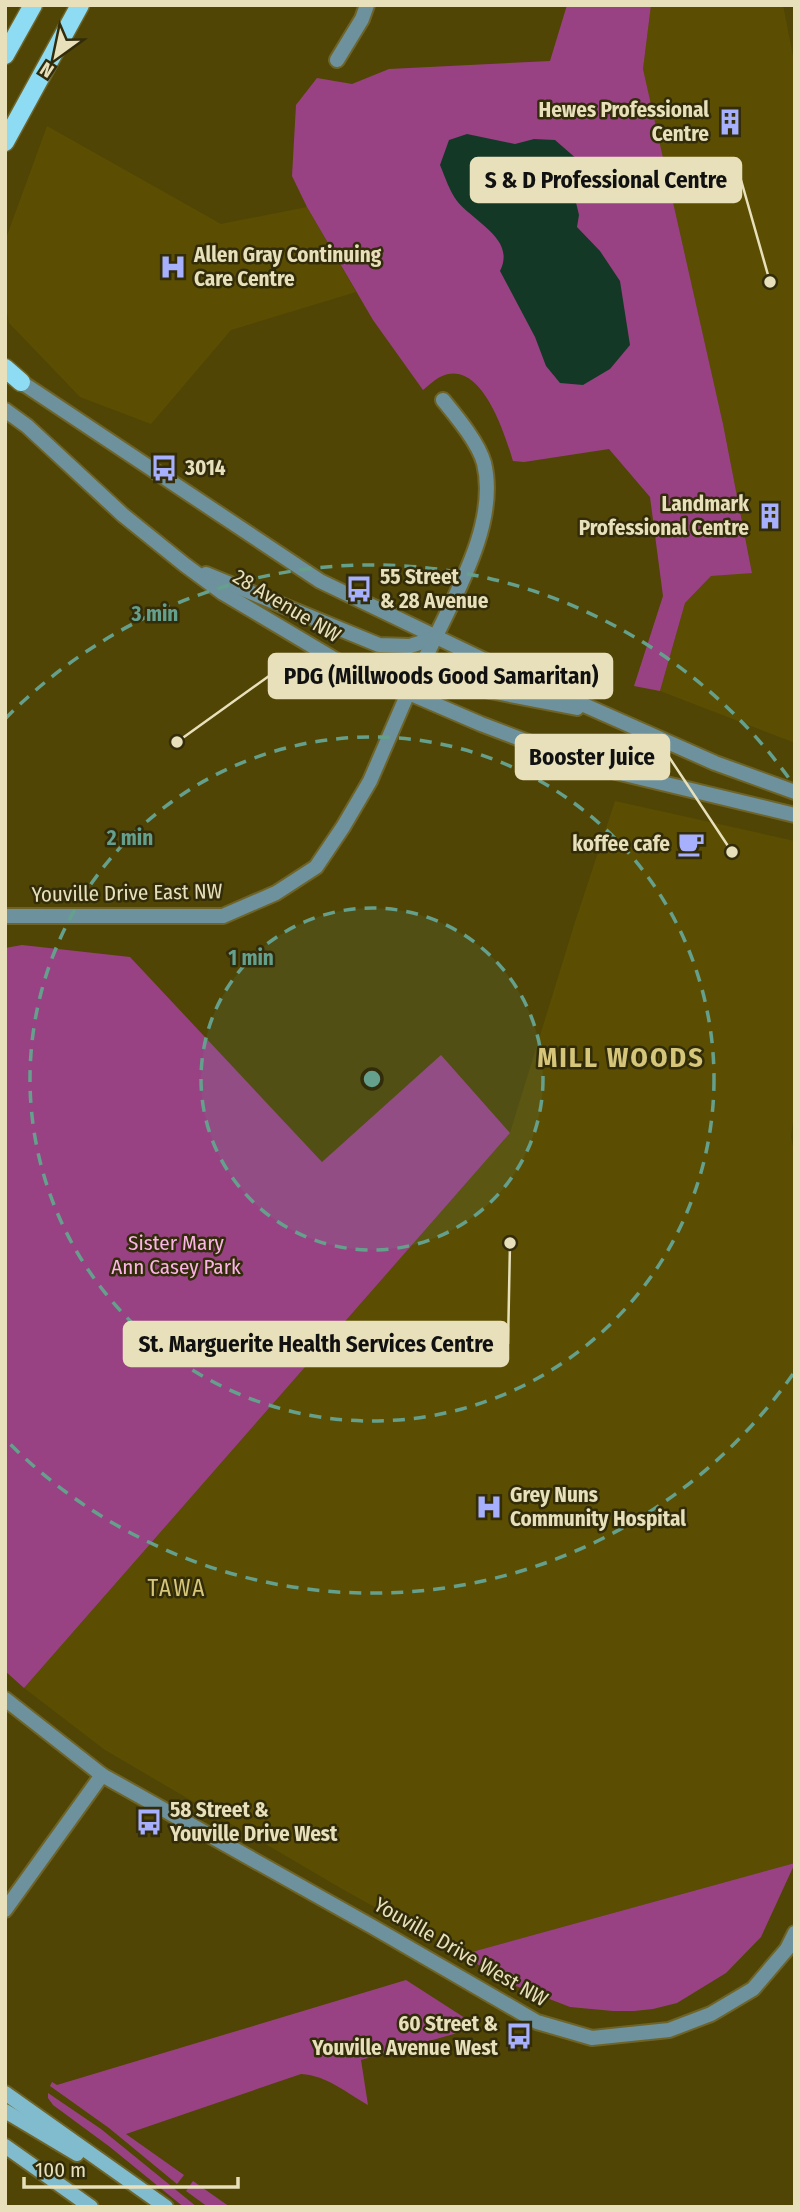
<svg xmlns="http://www.w3.org/2000/svg" width="800" height="2212" font-family="'Fira Sans Condensed',sans-serif">
  <rect width="100%" height="100%" fill="#504504"/>
  <g fill="#5b4e02">
    <polygon points="651,5 783,5 795,66 795,743 660,691 685,603 711,576 752,572 723,424 643,69"/>
    <polygon points="47,126 221,224 307,207 356,292 231,330 151,424 80,397 9,323 5,304 5,241"/>
    <polygon points="615,801 795,841 795,1105 791,1137 795,1154 795,1863 461,1955 344,1890 105,1750 24,1688 510,1133 575,922"/>
  </g>
  <g fill="#994283">
    <path d="M567,5h84l-8,64 80,355 29,149 -41,3 -26,27 -25,88 -26,-5 29,-90 -13,-99 -41,-48 -85,13 -11,-1c-8,-26 -32,-105 -73,-84 -6,3 -12,9 -17,13l-50,-70 -66,-113 -15,-31 4,-71 21,-27 35,6 37,-15 161,-8z"/>
    <polygon points="22,945 130,957 322,1162 441,1055 510,1133 24,1688 5,1671 5,948"/>
    <polygon points="795,1863 761,1937 726,1973 677,2003 653,2009 634,2011 613,2011 570,2007 516,1986 461,1955"/>
    <path d="M406,1980l73,47 -118,33 7,45c-23,-13 -40,-29 -67,-31l-175,60 58,41 -7,9 -68,-56 -59,-42 2,-4 5,3z"/>
    <polygon points="48,2093 101,2129 197,2207 184,2207 180,2204 110,2147 53,2105 48,2098"/>
    <polygon points="193,2181 230,2207 208,2207 186,2191"/>
  </g>
  <path fill="#133926" d="M467,134l48,10 19,-5 21,1 23,20 -6,26 7,29 -2,12 23,24 20,30 10,64 -20,24 -27,16 -23,-2 -14,-17 -11,-29 -35,-66c16,-32 -25,-48 -43,-70 -7,-9 -12,-24 -17,-36l9,-25z"/>
  <g fill="none" stroke-linecap="round" stroke-linejoin="round">
    <g stroke="#6e6429" stroke-width="18">
      <g id="minor">
        <polyline points="337,60 362,19 367,5"/>
        <path d="M435,638c24,-50 63,-118 49,-175 -6,-21 -28,-47 -41,-63"/>
      </g>
    </g>
    <g stroke="#6e6429" stroke-width="18">
      <g id="tertiary">
        <polyline points="12,376 320,581 507,671 715,763 795,792"/>
        <polyline points="5,410 27,426 123,515 185,565 223,593 344,665 481,724 557,753 616,772 795,815"/>
        <polyline points="206,574 379,645 410,646 435,638"/>
        <polyline points="408,693 425,684 444,682 577,708"/>
        <polyline points="5,916 223,916 276,893 316,867 343,827 370,781 408,693 435,638"/>
        <polyline points="5,1699 102,1775 373,1927 537,2022 592,2038 669,2030 711,2014 753,1989 787,1949 795,1933"/>
        <polyline points="5,1910 102,1775"/>
      </g>
    </g>
    <g stroke="#6e6429" stroke-width="18">
      <g id="secondary">
        <polyline points="5,2093 166,2207"/>
        <polyline points="5,2111 77,2154"/>
        <polyline points="5,2146 91,2207"/>
      </g>
    </g>
    <g stroke="#6e6429" stroke-width="21">
      <g id="primary">
        <polyline points="5,55 33,5"/>
        <polyline points="5,142 80,5"/>
        <polyline points="5,368 21,382"/>
      </g>
    </g>
    <use href="#minor" stroke="#6d929d" stroke-width="14"/>
    <use href="#tertiary" stroke="#6d929d" stroke-width="14"/>
    <use href="#secondary" stroke="#80bcce" stroke-width="14"/>
    <use href="#primary" stroke="#8ddcf3" stroke-width="18"/>
  </g>
  <circle cx="372" cy="1079" r="171" fill="#65a08d" fill-opacity=".12"/>
  <g fill="none" stroke="#65a08d" stroke-width="3.5" stroke-dasharray="12 9">
    <circle cx="372" cy="1079" r="171"/>
    <circle cx="372" cy="1079" r="342"/>
    <path d="M793 1374A514 514 0 0 1 5 1439M5 719A514 514 0 0 1 793 784"/>
  </g>
  <defs>
    <g id="building-bare" transform="scale(2.1)"><path d="M-4-6H4V6H1V3H-1V6H-4ZM-2.5-4.3h1.7v1.8h-1.7ZM.8-4.3h1.7v1.8H.8ZM-2.5-1h1.7V.8h-1.7ZM.8-1h1.7V.8H.8Z" fill="#a7b0fc" stroke="#322c0b" stroke-width="2.5" paint-order="stroke"/></g>
    <g id="hospital-bare" transform="scale(2.1)"><path d="M-5-5h3v3.5h4V-5h3V5h-3V1.5h-4V5h-3Z" fill="#a7b0fc" stroke="#322c0b" stroke-width="2.5" paint-order="stroke"/></g>
    <g id="bus-bare" transform="scale(2.1)"><path d="M-5-6H5V4H4V6H2V4H-2V6H-4V4H-5ZM-3.5-4V0h7V-4ZM-3.5 1.2v1.5H-2V1.2ZM2 1.2v1.5H3.5V1.2Z" fill="#a7b0fc" stroke="#322c0b" stroke-width="2.5" paint-order="stroke"/></g>
    <g id="cafe-bare" transform="scale(2.1)"><path d="M-5.5-4.5H6V0H3Q3 3.5 0 3.5H-2.5Q-5.5 3.5-5.5 0ZM3-3.2v2h1.7v-2ZM-6 4.5H4V6H-6Z" fill="#a7b0fc" stroke="#322c0b" stroke-width="2.5" paint-order="stroke"/></g>
  </defs>
  <g fill-rule="evenodd">
    <use href="#building-bare" x="730" y="122"/>
    <use href="#hospital-bare" x="173" y="267"/>
    <use href="#bus-bare" x="164" y="468"/>
    <use href="#building-bare" x="770" y="516"/>
    <use href="#bus-bare" x="359" y="589"/>
    <use href="#cafe-bare" x="691" y="844"/>
    <use href="#hospital-bare" x="489" y="1507"/>
    <use href="#bus-bare" x="149" y="1822"/>
    <use href="#bus-bare" x="519" y="2036"/>
  </g>
  <g text-anchor="middle" dominant-baseline="central" stroke-width="5" stroke-linejoin="round" paint-order="stroke">
    <g font-size="21" font-weight="bold" fill="#e7e0bb" stroke="#322c0b" text-anchor="start">
      <text x="709" y="110" text-anchor="end">Hewes Professional<tspan x="709" dy="24">Centre</tspan></text>
      <text x="194" y="255">Allen Gray Continuing<tspan x="194" dy="24">Care Centre</tspan></text>
      <text x="185" y="468">3014</text>
      <text x="749" y="504" text-anchor="end">Landmark<tspan x="749" dy="24">Professional Centre</tspan></text>
      <text x="380" y="577">55 Street<tspan x="380" dy="24">&amp; 28 Avenue</tspan></text>
      <text x="670" y="844" text-anchor="end">koffee cafe</text>
      <text x="510" y="1495">Grey Nuns<tspan x="510" dy="24">Community Hospital</tspan></text>
      <text x="170" y="1810">58 Street &amp;<tspan x="170" dy="24">Youville Drive West</tspan></text>
      <text x="498" y="2024" text-anchor="end">60 Street &amp;<tspan x="498" dy="24">Youville Avenue West</tspan></text>
    </g>
    <g font-size="21" fill="#e7e0bb" stroke="#322c0b">
      <text transform="translate(287 606) rotate(31)">28 Avenue NW</text>
      <text transform="translate(127 893) rotate(-1)">Youville Drive East NW</text>
      <text transform="translate(461 1952) rotate(30)">Youville Drive West NW</text>
    </g>
    <g font-size="21" fill="#fdb5e7" stroke="#322c0b">
      <text x="176" y="1243">Sister Mary<tspan x="176" dy="24">Ann Casey Park</tspan></text>
    </g>
    <g font-size="23" letter-spacing="2" fill="#d5c67a" stroke="#322c0b">
      <text x="177" y="1588">TAWA</text>
    </g>
    <g font-size="28" font-weight="bold" letter-spacing="2" fill="#d5c67a" stroke="#322c0b">
      <text x="621" y="1057">MILL WOODS</text>
    </g>
  </g>
  <circle cx="372" cy="1079" r="10" fill="#65a08d" stroke="#322c0b" stroke-width="3.5"/>
  <g font-size="21" text-anchor="middle" font-weight="bold" fill="#65a08d" stroke="#322c0b" stroke-width="5" stroke-linejoin="round" paint-order="stroke">
    <text x="155" y="621">3 min</text>
    <text x="130" y="845">2 min</text>
    <text x="251" y="965">1 min</text>
  </g>
  <path fill="none" stroke="#e7e0bb" stroke-width="2.5" d="M770 282L741 180M177 742L269 676M732 852L669 757M510 1243L508 1344"/>
  <g fill="#e7e0bb" stroke="#322c0b" stroke-width="2.5">
    <circle cx="770" cy="282" r="7"/>
    <circle cx="177" cy="742" r="7"/>
    <circle cx="732" cy="852" r="7"/>
    <circle cx="510" cy="1243" r="7"/>
  </g>
  <g fill="#e7e0bb" stroke="#e7e0bb" stroke-width="2.5">
    <rect x="471" y="158" width="270" height="44" rx="7"/>
    <rect x="269" y="654" width="343" height="44" rx="7"/>
    <rect x="516" y="735" width="153" height="44" rx="7"/>
    <rect x="124" y="1322" width="384" height="44" rx="7"/>
  </g>
  <g font-size="23" text-anchor="middle" font-weight="bold" fill="#111">
    <text x="606" y="188">S &amp; D Professional Centre</text>
    <text x="441" y="684">PDG (Millwoods Good Samaritan)</text>
    <text x="592" y="765">Booster Juice</text>
    <text x="316" y="1352">St. Marguerite Health Services Centre</text>
  </g>
  <rect width="800" height="2212" fill="none" stroke="#e7e0bb" stroke-width="14"/>
  <g transform="translate(56 56) rotate(213)" stroke="#322c0b" stroke-width="5" paint-order="stroke">
  <path d="M0-5L12 26L0 18L-12 26Z" fill="#e7e0bb"/>
  <text y="-10" font-size="19" font-weight="bold" text-anchor="middle" fill="#e7e0bb">N</text>
  </g>
  <path d="M24 2177v10h214v-10" fill="none" stroke="#e7e0bb" stroke-width="3.5"/>
  <text x="35" y="2177" font-size="21" fill="#e7e0bb" stroke="#322c0b" stroke-width="5" paint-order="stroke">100 m</text>
</svg>
